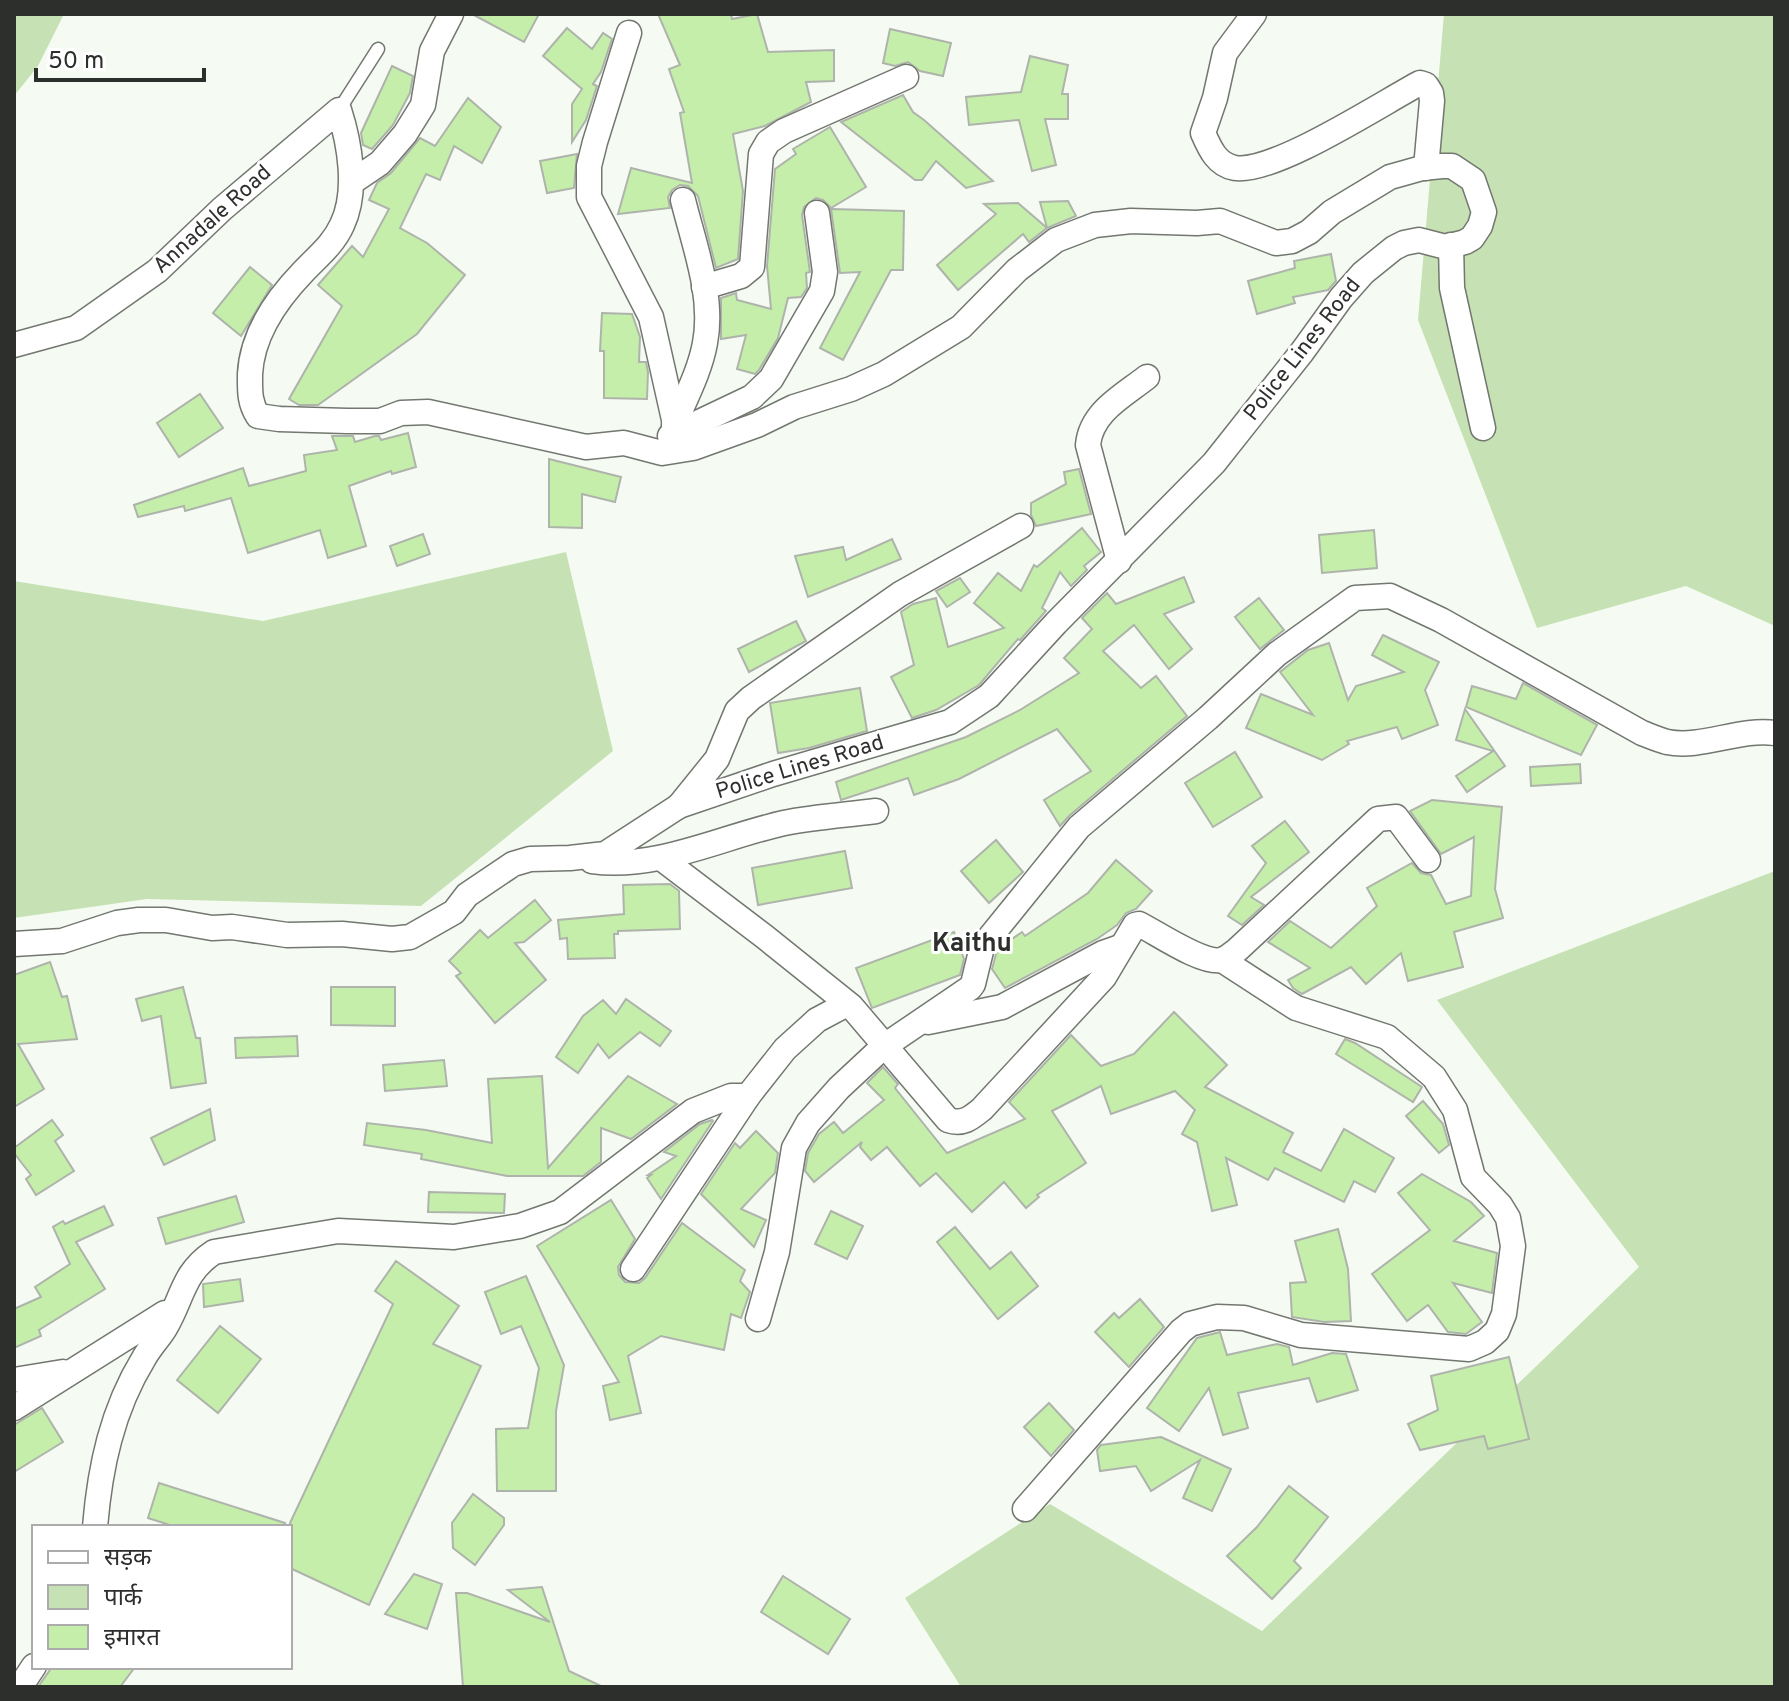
<svg xmlns="http://www.w3.org/2000/svg" width="1789" height="1701" font-family="Overpass,'Noto Sans Devanagari',sans-serif">
  <rect width="100%" height="100%" fill="#f5fbf2"/>
  <g fill="#c6e2b4">
    <polygon points="14,14 64,14 38,66 14,96"/>
    <polygon points="1444,14 1775,14 1775,626 1686,586 1537,628 1418,320"/>
    <polygon points="566,552 613,751 421,906 147,899 14,918 14,581 263,621"/>
    <polygon points="1775,871 1775,1687 961,1687 905,1598 1050,1504 1262,1631 1639,1267 1437,1000"/>
  </g>
  <g fill="#c5eeaa" stroke="#aeb4ab" stroke-width="2">
    <polygon points="472,14 539,14 524,42"/>
    <polygon points="658,14 731,14 732,19 757,14 768,52 834,50 834,81 806,82 811,102 765,126 733,134 743,191 738,259 716,268 698,196 688,186 680,185 672,190 668,197 670,208 618,214 631,168 692,183 680,113 684,112 669,69 680,65"/>
    <polygon points="567,28 592,49 603,33 612,39 601,72 593,84 597,86 586,120 572,142 572,104 582,89 543,56"/>
    <polygon points="890,29 951,43 943,76 920,71 908,62 895,66 883,63"/>
    <polygon points="1030,56 1068,65 1062,94 1068,94 1068,119 1045,119 1056,165 1032,171 1019,120 969,125 966,97 1021,92"/>
    <polygon points="392,66 413,76 410,93 393,125 372,149 363,145 361,133"/>
    <polygon points="903,95 913,112 924,120 993,181 966,188 936,161 922,180 915,180 841,122"/>
    <polygon points="468,98 501,127 482,163 454,146 440,180 426,174 400,228 427,243 465,275 417,334 318,405 299,405 289,399 342,306 318,285 352,246 363,257 389,209 369,200 377,183 391,173 420,138 435,146"/>
    <polygon points="830,127 866,187 831,208 823,200 816,198 804,207 802,215 810,272 806,273 807,288 801,297 788,298 778,338 759,370 755,374 737,369 746,335 721,339 721,298 736,293 737,300 771,309 767,266 775,169 796,154 793,149"/>
    <polygon points="577,154 574,188 547,193 540,161"/>
    <polygon points="1068,201 1076,216 1047,228 1040,202"/>
    <polygon points="1018,203 1047,228 1029,242 1023,234 958,290 937,265 996,214 984,204"/>
    <polygon points="831,209 904,211 903,270 891,270 843,360 820,348 860,272 840,273"/>
    <polygon points="1331,254 1336,281 1328,290 1293,297 1295,303 1257,314 1248,281 1295,268 1294,261"/>
    <polygon points="250,267 272,285 241,336 213,313"/>
    <polygon points="602,313 632,314 640,337 639,362 646,362 648,372 647,399 604,398 604,351 600,351"/>
    <polygon points="200,394 223,428 179,457 157,423"/>
    <polygon points="408,433 416,467 392,474 391,471 349,486 366,546 328,558 320,530 248,553 231,498 185,511 184,506 138,517 134,505 243,468 249,486 306,471 304,455 337,450 332,436 353,436 355,442 375,436 379,436 381,440"/>
    <polygon points="549,459 621,477 615,502 582,494 582,528 549,527"/>
    <polygon points="1079,469 1091,514 1036,526 1031,515 1031,503 1066,484 1064,472"/>
    <polygon points="1082,528 1101,552 1084,566 1087,570 1071,586 1060,572 1042,608 1046,611 1020,640 1018,639 979,685 936,710 912,718 891,677 914,665 901,612 913,604 936,598 948,647 1004,628 974,603 998,573 1021,591 1034,565 1037,567"/>
    <polygon points="1374,530 1377,568 1322,573 1319,535"/>
    <polygon points="423,534 430,554 397,566 390,546"/>
    <polygon points="892,539 901,559 808,597 795,556 843,547 846,560"/>
    <polygon points="1184,577 1194,602 1164,614 1192,649 1169,669 1134,625 1103,651 1141,688 1156,676 1187,716 1069,816 1060,826 1044,800 1091,771 1057,729 959,779 914,795 908,778 841,800 836,782 966,737 1020,710 1079,673 1064,658 1092,629 1082,618 1107,593 1116,604"/>
    <polygon points="960,578 970,592 947,607 936,591"/>
    <polygon points="1259,598 1284,630 1260,649 1235,617"/>
    <polygon points="796,621 806,641 749,672 738,649"/>
    <polygon points="1383,635 1439,662 1425,690 1438,725 1402,739 1397,727 1347,741 1349,744 1322,760 1246,728 1261,694 1313,715 1280,672 1308,650 1329,643 1348,700 1356,686 1404,672 1372,655"/>
    <polygon points="1523,683 1597,725 1581,755 1466,707 1472,686 1516,699"/>
    <polygon points="860,688 867,731 809,748 778,753 770,703"/>
    <polygon points="1465,709 1505,766 1467,792 1456,776 1493,751 1456,740"/>
    <polygon points="1235,752 1262,797 1213,827 1185,783"/>
    <polygon points="1580,764 1581,783 1531,786 1530,767"/>
    <polygon points="1432,800 1502,807 1495,889 1503,918 1454,932 1463,967 1408,981 1401,953 1366,984 1351,967 1302,994 1293,988 1288,980 1310,968 1268,942 1290,921 1331,948 1377,906 1367,888 1412,863 1421,873 1431,875 1446,904 1471,896 1474,837 1441,854 1410,811"/>
    <polygon points="1285,821 1309,852 1251,897 1264,905 1242,925 1228,916 1266,863 1252,846"/>
    <polygon points="996,840 1023,872 989,903 961,871"/>
    <polygon points="845,851 852,888 758,905 752,868"/>
    <polygon points="1116,860 1152,891 1136,909 1126,913 1117,925 1097,939 1005,988 992,969 996,954 1002,946 1022,932 1025,936 1088,893"/>
    <polygon points="670,884 679,891 680,929 618,931 618,934 614,934 615,958 568,959 567,938 560,939 558,920 624,914 623,885"/>
    <polygon points="535,900 551,920 524,942 515,943 546,980 495,1023 456,976 461,973 449,961 480,930 488,938"/>
    <polygon points="954,932 964,959 960,975 872,1008 856,968"/>
    <polygon points="50,962 62,997 67,996 77,1039 18,1044 44,1089 14,1107 14,975"/>
    <polygon points="183,987 196,1038 200,1038 206,1083 171,1088 161,1016 142,1021 136,999"/>
    <polygon points="331,987 395,987 395,1026 331,1025"/>
    <polygon points="626,999 671,1031 660,1046 640,1032 609,1058 598,1044 578,1073 556,1057 583,1016 603,1000 616,1014"/>
    <polygon points="1174,1012 1227,1065 1205,1087 1293,1133 1283,1152 1321,1171 1344,1129 1394,1158 1375,1192 1354,1181 1344,1202 1275,1168 1268,1180 1226,1158 1237,1205 1212,1211 1197,1142 1182,1134 1195,1110 1175,1091 1111,1114 1101,1086 1052,1111 1086,1163 1037,1195 1039,1197 1026,1208 1004,1182 972,1212 936,1173 920,1186 887,1147 871,1160 860,1147 862,1142 814,1182 805,1171 808,1153 819,1134 834,1122 843,1133 884,1100 867,1083 883,1067 898,1084 895,1088 947,1153 1025,1119 1009,1102 1071,1035 1101,1066 1134,1054"/>
    <polygon points="297,1036 298,1056 236,1058 235,1038"/>
    <polygon points="1345,1039 1355,1043 1422,1087 1413,1102 1336,1054"/>
    <polygon points="444,1060 447,1086 385,1091 383,1065"/>
    <polygon points="542,1076 548,1168 628,1076 677,1104 631,1139 601,1128 601,1162 583,1176 507,1176 421,1159 422,1154 364,1145 367,1123 426,1130 492,1143 488,1079"/>
    <polygon points="1423,1101 1443,1124 1449,1145 1439,1153 1406,1116"/>
    <polygon points="210,1109 215,1140 164,1165 151,1138"/>
    <polygon points="52,1120 63,1135 55,1141 74,1171 36,1195 26,1179 31,1175 14,1153 14,1148"/>
    <polygon points="712,1120 713,1121 661,1199 647,1178 651,1175 648,1175 676,1156 664,1152 700,1124"/>
    <polygon points="756,1131 778,1153 775,1173 741,1209 766,1220 754,1247 701,1194 735,1143 740,1148"/>
    <polygon points="1422,1174 1471,1202 1484,1216 1454,1241 1497,1253 1492,1293 1453,1283 1482,1322 1466,1334 1448,1332 1428,1305 1407,1321 1372,1274 1430,1230 1398,1193"/>
    <polygon points="429,1192 505,1194 504,1213 428,1212"/>
    <polygon points="236,1196 244,1222 166,1244 158,1218"/>
    <polygon points="611,1200 635,1239 618,1267 619,1275 625,1282 639,1283 645,1278 682,1223 745,1270 740,1281 750,1292 741,1318 731,1314 724,1350 661,1336 628,1356 641,1413 610,1420 603,1386 619,1382 537,1246"/>
    <polygon points="104,1206 113,1225 76,1242 105,1289 39,1330 41,1336 14,1348 14,1309 41,1297 35,1287 70,1264 53,1227 63,1221 65,1224"/>
    <polygon points="831,1211 863,1226 847,1259 815,1244"/>
    <polygon points="955,1227 990,1269 1011,1252 1038,1286 998,1319 937,1242"/>
    <polygon points="1338,1229 1348,1269 1351,1321 1324,1322 1292,1317 1290,1283 1306,1282 1295,1241"/>
    <polygon points="396,1261 459,1306 433,1344 481,1366 369,1605 290,1568 290,1523 393,1304 375,1291"/>
    <polygon points="526,1276 564,1365 556,1411 556,1491 497,1491 496,1429 528,1428 539,1368 521,1326 501,1334 485,1292"/>
    <polygon points="240,1279 243,1301 204,1307 203,1284"/>
    <polygon points="1140,1299 1164,1327 1129,1367 1095,1332 1114,1313 1119,1318"/>
    <polygon points="220,1326 261,1359 218,1413 177,1380"/>
    <polygon points="1220,1332 1227,1355 1277,1344 1289,1347 1293,1365 1332,1353 1346,1354 1358,1390 1317,1402 1309,1378 1238,1393 1248,1428 1223,1435 1209,1388 1179,1431 1147,1408 1197,1338"/>
    <polygon points="1509,1357 1529,1439 1488,1449 1484,1436 1420,1450 1408,1424 1438,1410 1431,1376"/>
    <polygon points="1049,1403 1074,1430 1051,1456 1024,1427"/>
    <polygon points="42,1408 63,1442 14,1472 14,1425"/>
    <polygon points="1161,1437 1231,1469 1212,1511 1183,1498 1200,1460 1151,1491 1136,1466 1100,1471 1097,1450 1101,1445"/>
    <polygon points="159,1483 285,1523 284,1527 176,1527 148,1518"/>
    <polygon points="1289,1486 1328,1517 1294,1561 1301,1568 1272,1599 1227,1556 1257,1527"/>
    <polygon points="473,1494 504,1518 504,1525 475,1565 453,1548 452,1523"/>
    <polygon points="414,1574 442,1584 427,1629 385,1614"/>
    <polygon points="783,1576 850,1619 828,1654 761,1612"/>
    <polygon points="542,1587 569,1671 603,1687 463,1687 456,1593 467,1593 550,1622 508,1590"/>
    <polygon points="52,1667 135,1667 120,1687 38,1687"/>
  </g>
  <g fill="none" stroke-linecap="round" stroke-linejoin="round">
    <g stroke="#72776f" stroke-width="15">
      <polyline id="service" points="339,110 378,49"/>
    </g>
    <g stroke="#72776f" stroke-width="27">
      <g id="minor">
        <path d="M1254,14l-29,39 -10,45 -12,35c7,16 14,32 32,35 39,6 147,-65 185,-85l6,2 5,8 1,8 -6,67"/>
        <polyline points="629,33 595,142 589,166 589,197 651,317 675,424"/>
        <polyline points="352,182 380,163 405,134 423,105 432,51 451,14"/>
        <polyline points="1451,245 1452,288 1483,428"/>
        <polyline points="704,287 741,276 752,267 761,154 768,142 784,131 906,77"/>
        <path d="M14,345l62,-17 81,-57 65,-62 117,-99c11,34 19,82 3,115 -9,20 -25,32 -39,47 -27,28 -51,63 -53,102 0,16 -1,28 8,42l21,3 68,2h33l21,-8 27,-1 158,35 38,-4 38,10 31,-5 64,-23 37,-18 57,-18 33,-15 77,-47 56,-57 39,-30 39,-15 36,-4 66,2 23,-2 56,22 16,-2 17,-9 23,-20 58,-35 32,-9 20,-2h10l21,14 11,32 -4,14 -8,12 -7,4 -19,5 -27,-7 -15,3 -10,5 -31,25 -22,25 -39,54 -88,111 -158,160 -67,73 -39,26 -177,52 -94,32 -74,48 -35,4 -40,1 -17,5 -46,31 -13,17 -44,25 -18,2 -50,-5 -55,1 -55,-8 -20,1 -46,-8h-27l-22,3 -55,18 -48,3"/>
        <path d="M674,425c11,-26 26,-54 31,-82 9,-47 -11,-98 -22,-143"/>
        <polyline points="670,436 752,397 771,379 822,291 825,272 817,213"/>
        <path d="M1119,561l-31,-116c3,-33 35,-49 59,-68"/>
        <polyline points="679,806 717,759 737,711 751,698 900,594 1021,526"/>
        <path d="M661,858l104,79 86,69 97,114c15,5 23,-2 34,-11l122,-132 31,-52 4,-1c18,9 63,40 82,36 5,-1 12,-7 16,-10l141,-131 18,-2 32,43"/>
        <path d="M592,861c66,9 129,-24 192,-38 30,-6 61,-8 92,-12"/>
        <polyline points="928,1022 1002,1007 1103,953 1120,947"/>
        <polyline points="633,1269 748,1096 785,1049 817,1020 847,1004"/>
        <path d="M758,1319l19,-67 17,-104 14,-25 31,-35 44,-41 87,-59 3,-4 9,-37 97,-120 129,-109 69,-64 78,-56 35,-2 51,24 201,113c8,3 17,7 25,9 35,7 72,-14 108,-9"/>
        <polyline points="14,1380 63,1372"/>
        <polyline points="14,1408 165,1313 172,1313"/>
        <polyline points="1025,1509 1181,1331 1190,1324 1217,1317 1244,1318 1301,1335 1469,1349 1485,1342 1497,1331 1504,1314 1513,1246 1508,1218 1500,1205 1473,1177 1455,1110 1434,1077 1387,1037 1296,1008 1222,960"/>
        <path d="M95,1527c5,-60 17,-117 49,-169 6,-11 15,-20 21,-30 18,-30 17,-55 49,-76l124,-21 116,6 66,-11 40,-14 133,-101 38,-15h17"/>
        <polyline points="20,1687 34,1666"/>
      </g>
    </g>
    <use href="#service" stroke="#fff" stroke-width="12"/>
    <use href="#minor" stroke="#fff" stroke-width="24"/>
  </g>
  <g text-anchor="middle" dominant-baseline="central" stroke-width="6" stroke-linejoin="round" paint-order="stroke">
    <g font-size="22" fill="#2d2f2c" stroke="#fff">
      <text transform="translate(213 220) rotate(-42)">Annadale Road</text>
      <text transform="translate(1303 350) rotate(-52)">Police Lines Road</text>
      <text transform="translate(800 768) rotate(-17)">Police Lines Road</text>
    </g>
    <g font-size="26" font-weight="bold" fill="#2d2f2c" stroke="#fff">
      <text x="972" y="944">Kaithu</text>
    </g>
  </g>
  <rect width="1789" height="1701" fill="none" stroke="#2d2f2c" stroke-width="32"/>
  <rect x="32" y="1525" width="260" height="144" fill="#ffffff" stroke="#abacab" stroke-width="2"/>
  <rect x="48" y="1551" width="40" height="12" fill="#ffffff" stroke="#abacab" stroke-width="2"/>
  <text x="104" y="1565" font-size="24" fill="#2d2f2c">सड़क</text>
  <rect x="48" y="1585" width="40" height="24" fill="#c6e2b4" stroke="#abacab" stroke-width="2"/>
  <text x="104" y="1605" font-size="24" fill="#2d2f2c">पार्क</text>
  <rect x="48" y="1625" width="40" height="24" fill="#c5eeaa" stroke="#abacab" stroke-width="2"/>
  <text x="104" y="1645" font-size="24" fill="#2d2f2c">इमारत</text>
  <path d="M36 68v12h168v-12" fill="none" stroke="#2d2f2c" stroke-width="4"/>
  <text x="48" y="68" font-size="24" fill="#2d2f2c" stroke="#ffffff" stroke-width="6" paint-order="stroke">50 m</text>
</svg>
